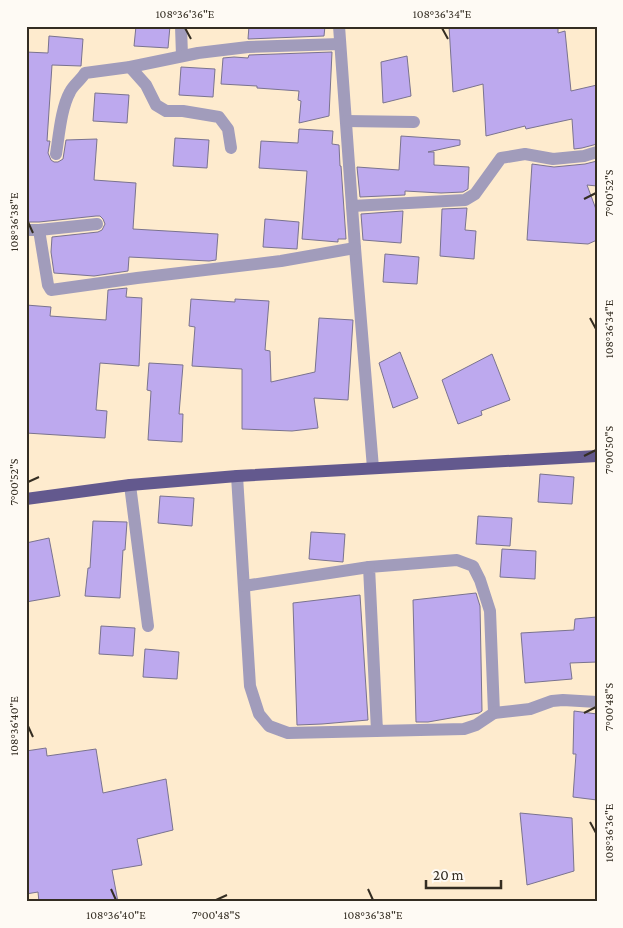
<svg xmlns="http://www.w3.org/2000/svg" width="623" height="928" font-family="'Crimson Pro',serif">
  <rect width="100%" height="100%" fill="#feebce"/>
  <g fill="#bda9ee" stroke="#7a738f">
    <polygon points="136,26 170,26 168,48 134,46"/>
    <polygon points="249,26 325,26 324,36 248,39"/>
    <polygon points="449,26 558,26 558,33 565,31 571,91 597,85 597,144 582,148 574,149 572,119 526,129 525,126 486,136 483,84 453,92"/>
    <polygon points="49,36 83,39 81,66 52,65 47,141 50,141 48,153 51,160 54,162 58,162 63,159 66,140 97,139 94,180 136,183 133,229 218,234 216,260 209,261 129,257 128,271 94,276 54,273 51,252 52,237 98,232 102,230 105,224 103,219 100,216 96,216 39,222 26,222 26,52 48,53"/>
    <polygon points="332,52 329,116 299,123 301,101 298,100 299,91 257,88 257,86 221,84 223,58 234,57 248,58 249,55"/>
    <polygon points="407,56 411,96 383,103 381,62"/>
    <polygon points="181,67 215,69 213,97 179,95"/>
    <polygon points="95,93 129,95 127,123 93,121"/>
    <polygon points="299,129 333,131 332,144 339,145 340,166 341,166 346,239 338,239 338,242 302,239 307,171 259,168 261,141 298,143"/>
    <polygon points="401,136 460,140 460,145 428,152 434,152 434,165 469,167 468,189 463,192 441,193 405,191 405,195 360,197 357,167 399,170"/>
    <polygon points="175,138 209,140 207,168 173,166"/>
    <polygon points="597,161 597,186 587,185 597,212 597,240 588,244 527,240 532,164 554,167 585,164"/>
    <polygon points="467,208 465,230 476,231 474,259 440,256 442,209"/>
    <polygon points="403,211 401,243 363,240 361,214"/>
    <polygon points="265,219 299,222 297,249 263,247"/>
    <polygon points="385,254 419,257 417,284 383,282"/>
    <polygon points="127,288 126,297 142,298 139,366 100,363 96,410 107,411 105,438 26,433 26,305 51,307 50,316 106,320 108,290"/>
    <polygon points="191,299 235,302 235,299 269,301 265,350 270,351 271,382 315,372 319,318 353,320 348,400 314,398 318,428 292,431 242,429 242,369 192,366 195,327 189,326"/>
    <polygon points="400,352 418,398 393,408 379,363"/>
    <polygon points="492,354 510,400 481,411 482,415 458,424 442,380"/>
    <polygon points="149,363 183,365 179,414 183,414 182,442 148,440 151,391 147,390"/>
    <polygon points="540,474 574,477 572,504 538,502"/>
    <polygon points="160,496 194,498 192,526 158,523"/>
    <polygon points="478,516 512,518 510,546 476,544"/>
    <polygon points="93,521 127,522 125,550 123,550 120,598 85,596 88,568 90,568"/>
    <polygon points="311,532 345,534 343,562 309,559"/>
    <polygon points="49,538 60,596 26,602 26,543"/>
    <polygon points="502,549 536,551 535,579 500,577"/>
    <polygon points="476,593 480,606 482,711 479,713 428,722 416,722 413,600"/>
    <polygon points="360,595 368,720 322,724 297,725 293,603"/>
    <polygon points="597,617 597,662 570,663 572,679 525,683 521,633 574,630 575,619"/>
    <polygon points="101,626 135,628 133,656 99,654"/>
    <polygon points="145,649 179,652 177,679 143,677"/>
    <polygon points="574,711 597,714 597,800 573,797 576,754 573,754"/>
    <polygon points="46,748 47,756 96,749 103,793 166,779 173,830 137,839 142,865 112,870 118,902 39,902 38,892 26,894 26,751"/>
    <polygon points="520,813 572,818 574,871 527,885"/>
  </g>
  <g fill="none" stroke-linecap="round" stroke-linejoin="round">
    <polyline stroke="#a19cbb" stroke-width="12" points="130,67 146,85 156,105 166,111 183,111 219,117 228,129 231,148"/>
    <g stroke="#a19cbb" stroke-width="12">
      <polyline points="181,26 182,56"/>
      <polyline points="339,26 355,248 373,468"/>
      <polyline points="346,121 414,122"/>
      <path d="M56,154c3,-18 5,-46 14,-62 3,-7 11,-12 15,-19l45,-6 68,-14 50,-6 92,-3"/>
      <polyline points="352,206 465,200 475,194 501,158 525,154 553,159 584,156 597,152"/>
      <polyline points="26,230 39,230 97,224"/>
      <polyline points="39,230 48,285 51,290 137,278 281,261 355,248"/>
      <polyline points="237,476 250,686 259,714 269,726 288,733 464,729 476,725 494,713 490,611 480,580 473,566 457,560 369,567 377,731"/>
      <polyline points="130,485 148,626"/>
      <polyline points="244,586 369,567"/>
      <polyline points="494,713 530,709 552,701 563,700 597,702"/>
    </g>
    <polyline stroke="#63598e" stroke-width="12" points="26,499 130,485 237,476 597,456"/>
  </g>
  <path fill="none" stroke="#342d22" stroke-width="2" d="M185,28l6,11M442,28l6,11M584,199l12,-6M28,222l5,11M590,318l6,11M584,456l12,-6M28,482l11,-5M584,713l12,-6M28,726l5,11M590,822l6,11M111,889l5,11M368,889l5,11M216,900l11,-5"/>
  <rect width="623" height="928" fill="none" stroke="#fefaf4" stroke-width="55"/>
  <path d="M426 880v8h75v-8" fill="none" stroke="#342d22" stroke-width="2.5"/>
  <text x="433" y="880" font-size="15" fill="#342d22" stroke="#fefaf4" stroke-width="4" paint-order="stroke">20 m</text>
  <rect x="28" y="28" width="568" height="872" fill="none" stroke="#342d22" stroke-width="2"/>
  <g font-size="12" text-anchor="middle" fill="#342d22">
    <text x="185" y="18">108°36'36"E</text>
    <text x="442" y="18">108°36'34"E</text>
    <text transform="translate(609 193) rotate(-90)" y="4">7°00'52"S</text>
    <text transform="translate(14 222) rotate(-90)" y="4">108°36'38"E</text>
    <text transform="translate(609 329) rotate(-90)" y="4">108°36'34"E</text>
    <text transform="translate(609 450) rotate(-90)" y="4">7°00'50"S</text>
    <text transform="translate(14 482) rotate(-90)" y="4">7°00'52"S</text>
    <text transform="translate(609 707) rotate(-90)" y="4">7°00'48"S</text>
    <text transform="translate(14 726) rotate(-90)" y="4">108°36'40"E</text>
    <text transform="translate(609 833) rotate(-90)" y="4">108°36'36"E</text>
    <text x="116" y="919">108°36'40"E</text>
    <text x="216" y="919">7°00'48"S</text>
    <text x="373" y="919">108°36'38"E</text>
  </g>
</svg>
